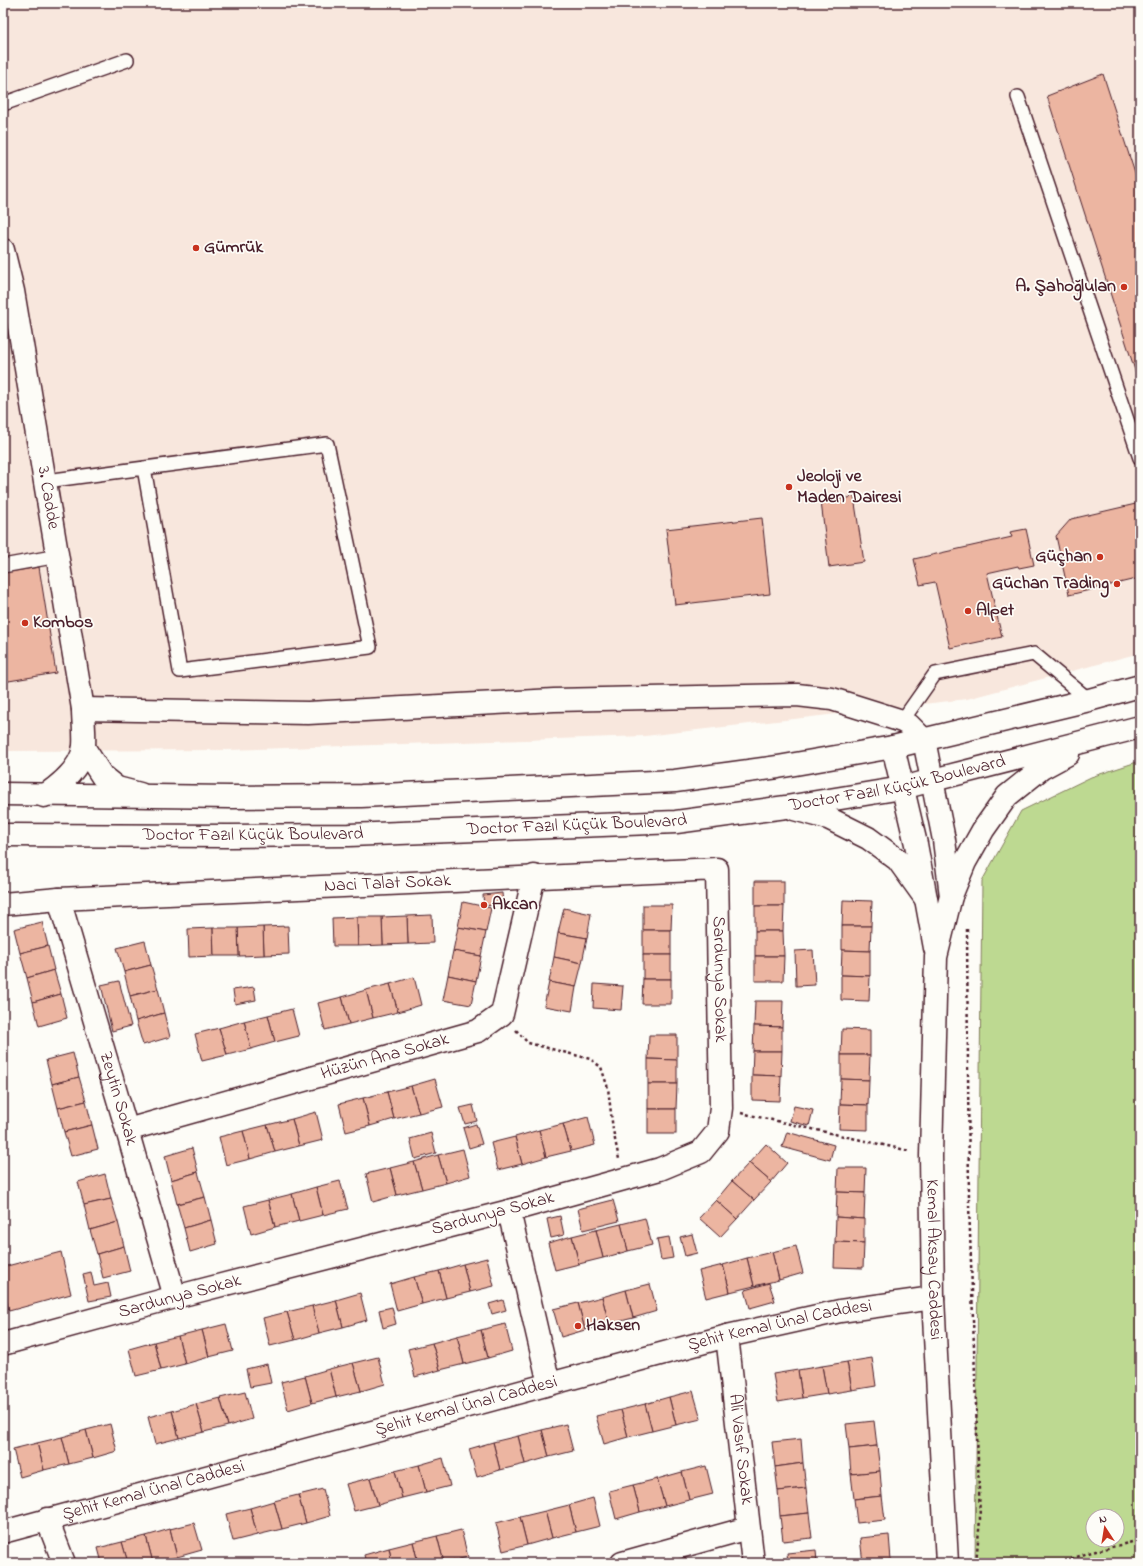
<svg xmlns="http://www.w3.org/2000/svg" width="1143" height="1566" font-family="'Indie Flower',sans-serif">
  <rect width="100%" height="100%" fill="#fdfcf7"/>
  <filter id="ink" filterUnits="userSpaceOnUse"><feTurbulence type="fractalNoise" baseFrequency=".025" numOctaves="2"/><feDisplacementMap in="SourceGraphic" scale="8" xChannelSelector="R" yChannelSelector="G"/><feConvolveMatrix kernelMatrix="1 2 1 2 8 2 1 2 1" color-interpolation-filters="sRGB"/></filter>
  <g filter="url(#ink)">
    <polygon fill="#f8e7dd" points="3,3 1140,3 1140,653 967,699 645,736 228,750 3,751"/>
    <path fill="#bdd991" stroke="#847c5e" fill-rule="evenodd" d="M1140,761v802h-165l7,-682 39,-70 70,-34zM1093,1516h24v24h-24z"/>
    <g fill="#ecb5a1" stroke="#4a1f2b">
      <polygon points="1103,74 1140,189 1140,386 1047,96"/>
      <polygon points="854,497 864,562 829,567 821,502"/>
      <polygon points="1140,503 1140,578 1069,595 1056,536 1071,519"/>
      <polygon points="762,518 770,594 675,605 666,529"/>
      <polygon points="1026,529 1034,565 1019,568 1018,566 987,573 1002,637 950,648 935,582 920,585 914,559 1012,537 1010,532"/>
      <polygon points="39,567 56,673 3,682 3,573"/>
      <rect x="755" y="881" width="29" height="25"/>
      <polygon points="502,893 503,904 484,906 483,895"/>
      <polygon points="843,900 872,901 871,926 842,926"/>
      <polygon points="463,902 491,908 486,932 458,927"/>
      <polygon points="643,905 672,905 671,930 643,930"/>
      <polygon points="755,906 784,906 783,931 755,931"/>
      <polygon points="564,908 591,914 587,938 558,933"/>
      <polygon points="432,915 433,943 408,944 407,916"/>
      <polygon points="407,916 408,944 383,945 382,917"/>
      <polygon points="357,917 358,946 333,946 332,918"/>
      <polygon points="357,917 382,917 383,945 358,946"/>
      <polygon points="42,922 48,946 20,953 14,929"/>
      <polygon points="288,926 289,954 264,955 263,927"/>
      <polygon points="842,926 871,926 870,951 842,950"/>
      <polygon points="263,927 264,955 239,956 238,928"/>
      <polygon points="458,927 486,932 481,956 453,951"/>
      <polygon points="213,928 214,956 189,957 188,929"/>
      <polygon points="213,928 238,928 239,956 214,956"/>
      <rect x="643" y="930" width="28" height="25"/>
      <polygon points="755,931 783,931 784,956 755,956"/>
      <polygon points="558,933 587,938 582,963 554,957"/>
      <polygon points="145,941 151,965 124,972 117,948"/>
      <polygon points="48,946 54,970 27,978 20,953"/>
      <polygon points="813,950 815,985 796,986 795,951"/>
      <polygon points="842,950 870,951 870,976 841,975"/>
      <polygon points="453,951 481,956 476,981 448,975"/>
      <rect x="643" y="955" width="28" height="24"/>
      <polygon points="755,956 784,956 783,981 755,981"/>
      <polygon points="554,957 582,963 576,987 549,982"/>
      <polygon points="151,965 158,989 130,996 124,972"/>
      <polygon points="54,970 61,994 33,1002 27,978"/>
      <polygon points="448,975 476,981 471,1005 443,1000"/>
      <polygon points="841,975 870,976 869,1001 841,1000"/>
      <polygon points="414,977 421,1005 398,1012 390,984"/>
      <polygon points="643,979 671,979 671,1004 642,1004"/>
      <polygon points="119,981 131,1026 112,1031 101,985"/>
      <polygon points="549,982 576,987 572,1011 544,1006"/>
      <polygon points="390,984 398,1012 373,1018 366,990"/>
      <polygon points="594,984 623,986 621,1010 593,1008"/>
      <polygon points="254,987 256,1000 235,1004 233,990"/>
      <polygon points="158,989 164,1013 136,1021 130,996"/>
      <polygon points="366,990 373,1018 349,1024 342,997"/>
      <polygon points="61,994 67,1018 39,1026 33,1002"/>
      <polygon points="342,997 349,1024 325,1030 318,1003"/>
      <polygon points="755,1001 783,1001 782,1027 754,1026"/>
      <polygon points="292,1009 299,1036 275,1042 268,1015"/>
      <polygon points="164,1013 170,1037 143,1045 136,1021"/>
      <polygon points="268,1015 275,1042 251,1049 244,1021"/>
      <polygon points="244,1021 251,1049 227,1055 219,1028"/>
      <polygon points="754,1026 782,1027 782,1051 753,1051"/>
      <polygon points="219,1028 227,1055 202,1061 195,1034"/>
      <polygon points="842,1029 870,1030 870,1055 841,1055"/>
      <polygon points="649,1035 677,1035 677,1060 648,1059"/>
      <polygon points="753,1051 782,1051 781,1076 752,1075"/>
      <polygon points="73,1053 79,1077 52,1084 46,1060"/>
      <polygon points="841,1055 870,1055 869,1080 841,1079"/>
      <polygon points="648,1059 677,1060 677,1084 648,1084"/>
      <polygon points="752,1075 781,1076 780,1101 752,1100"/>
      <polygon points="79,1077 86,1101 58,1108 52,1084"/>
      <polygon points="435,1079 443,1107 419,1113 411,1086"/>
      <polygon points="841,1079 869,1080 868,1105 840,1104"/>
      <polygon points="648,1084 677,1084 676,1109 648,1109"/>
      <polygon points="411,1086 419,1113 394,1119 387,1092"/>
      <polygon points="387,1092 394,1119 370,1126 363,1098"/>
      <polygon points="363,1098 370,1126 346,1132 339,1104"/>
      <polygon points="86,1101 92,1125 64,1132 58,1108"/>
      <polygon points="840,1104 868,1105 868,1130 839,1129"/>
      <polygon points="473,1105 477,1121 465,1124 460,1108"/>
      <polygon points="794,1106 813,1110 809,1126 790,1121"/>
      <rect x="648" y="1109" width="28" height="25"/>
      <polygon points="316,1112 323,1140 299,1146 292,1119"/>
      <polygon points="588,1117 595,1145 571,1151 563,1124"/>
      <polygon points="292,1119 299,1146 275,1152 267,1125"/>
      <polygon points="476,1124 482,1144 469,1148 463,1128"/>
      <polygon points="563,1124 571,1151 546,1157 539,1130"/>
      <polygon points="92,1125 98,1149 71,1156 64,1132"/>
      <polygon points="267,1125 275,1152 250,1159 243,1131"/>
      <polygon points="539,1130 546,1157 522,1164 515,1137"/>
      <polygon points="243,1131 250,1159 226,1165 219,1137"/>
      <polygon points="787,1132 834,1145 830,1160 782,1147"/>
      <polygon points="431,1133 436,1153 415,1159 410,1139"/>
      <polygon points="515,1137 522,1164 498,1170 491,1143"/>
      <polygon points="766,1144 787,1163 771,1182 749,1163"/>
      <polygon points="192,1148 198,1172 171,1180 165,1156"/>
      <polygon points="463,1149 470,1176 446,1183 438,1155"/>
      <polygon points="438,1155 446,1183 422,1189 414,1162"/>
      <polygon points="414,1162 422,1189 397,1195 390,1168"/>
      <polygon points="749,1163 771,1182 754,1200 732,1181"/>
      <polygon points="390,1168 397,1195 373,1202 366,1174"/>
      <polygon points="838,1168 866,1168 865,1193 837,1192"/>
      <polygon points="198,1172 205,1197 177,1204 171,1180"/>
      <polygon points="105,1174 111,1199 84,1205 78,1182"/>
      <polygon points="340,1181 348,1209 323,1215 316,1187"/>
      <polygon points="732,1181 754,1200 737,1219 716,1200"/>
      <polygon points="316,1187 323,1215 299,1221 292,1194"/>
      <polygon points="837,1192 865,1193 864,1219 836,1217"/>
      <polygon points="292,1194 299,1221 275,1227 268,1200"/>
      <polygon points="205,1197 211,1220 184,1228 177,1204"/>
      <polygon points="111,1199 118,1222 90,1230 84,1205"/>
      <polygon points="268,1200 275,1227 251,1234 244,1206"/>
      <polygon points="613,1200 619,1221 583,1230 578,1209"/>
      <polygon points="716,1200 737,1219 720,1237 699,1218"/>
      <polygon points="560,1216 564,1235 551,1238 547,1219"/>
      <polygon points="836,1217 864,1219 864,1243 835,1242"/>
      <polygon points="645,1218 652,1245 628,1251 621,1224"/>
      <polygon points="211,1220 217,1244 190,1252 184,1228"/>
      <polygon points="118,1222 124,1246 97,1254 90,1230"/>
      <polygon points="621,1224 628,1251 603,1258 596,1230"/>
      <polygon points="596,1230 603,1258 579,1264 572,1236"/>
      <polygon points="692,1234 697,1253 685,1256 680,1237"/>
      <polygon points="572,1236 579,1264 555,1270 548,1243"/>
      <polygon points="669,1237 673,1258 661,1260 657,1239"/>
      <polygon points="835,1242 864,1243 863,1268 834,1267"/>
      <polygon points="124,1246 130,1271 103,1278 97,1254"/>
      <polygon points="796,1246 803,1273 779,1280 772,1252"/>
      <polygon points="61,1252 71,1294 9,1311 3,1286 3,1267"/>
      <polygon points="772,1252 779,1280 754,1286 747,1258"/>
      <polygon points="487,1258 494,1286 470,1292 463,1264"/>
      <polygon points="747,1258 754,1286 730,1292 723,1265"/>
      <polygon points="463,1264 470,1292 446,1298 439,1271"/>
      <polygon points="723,1265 730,1292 706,1298 699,1271"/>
      <polygon points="439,1271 446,1298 422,1304 414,1277"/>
      <polygon points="91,1272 94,1286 108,1283 111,1297 89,1301 83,1274"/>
      <polygon points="414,1277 422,1304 397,1311 390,1284"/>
      <polygon points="769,1283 775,1301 750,1308 745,1290"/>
      <polygon points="650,1284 657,1311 633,1318 626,1290"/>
      <polygon points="626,1290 633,1318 609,1324 602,1297"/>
      <polygon points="360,1293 367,1320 343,1327 336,1300"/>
      <polygon points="602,1297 609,1324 585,1330 578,1303"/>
      <polygon points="336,1300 343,1327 319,1333 312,1306"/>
      <polygon points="503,1300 506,1310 492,1314 489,1304"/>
      <polygon points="578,1303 585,1330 561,1337 553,1309"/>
      <polygon points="312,1306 319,1333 295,1340 287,1312"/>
      <polygon points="392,1307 396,1324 383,1328 379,1310"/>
      <polygon points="287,1312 295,1340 270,1346 263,1318"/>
      <polygon points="226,1324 233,1351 209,1357 202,1330"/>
      <polygon points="505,1324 512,1351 488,1358 481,1330"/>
      <polygon points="202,1330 209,1357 185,1364 178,1336"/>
      <polygon points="481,1330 488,1358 464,1364 457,1336"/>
      <polygon points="178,1336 185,1364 161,1370 154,1342"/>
      <polygon points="457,1336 464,1364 440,1370 432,1343"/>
      <polygon points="154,1342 161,1370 136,1376 129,1349"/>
      <polygon points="432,1343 440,1370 415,1377 408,1349"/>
      <polygon points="378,1357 385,1384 361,1391 353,1363"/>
      <polygon points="872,1358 876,1386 852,1390 847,1362"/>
      <polygon points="847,1362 852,1390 827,1394 822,1366"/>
      <polygon points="353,1363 361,1391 336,1397 329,1369"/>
      <polygon points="267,1364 271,1383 250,1387 246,1369"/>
      <polygon points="822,1366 827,1394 802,1398 798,1370"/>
      <polygon points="329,1369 336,1397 312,1403 305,1376"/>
      <polygon points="798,1370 802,1398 778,1402 773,1374"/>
      <polygon points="305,1376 312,1403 288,1410 281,1382"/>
      <polygon points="693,1391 701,1419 676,1425 669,1397"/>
      <polygon points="245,1392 252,1419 228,1426 220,1398"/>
      <polygon points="669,1397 676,1425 652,1431 645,1404"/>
      <polygon points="220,1398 228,1426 204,1432 196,1404"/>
      <polygon points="196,1404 204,1432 179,1438 172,1411"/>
      <polygon points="645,1404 652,1431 628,1437 621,1410"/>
      <polygon points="621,1410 628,1437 604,1444 596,1416"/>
      <polygon points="172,1411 179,1438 155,1444 148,1417"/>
      <polygon points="874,1421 877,1446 849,1449 846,1424"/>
      <polygon points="110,1424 117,1451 93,1458 86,1430"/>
      <polygon points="566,1424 573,1451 549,1457 542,1430"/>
      <polygon points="86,1430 93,1458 69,1464 62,1437"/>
      <polygon points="542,1430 549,1457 525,1464 518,1436"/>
      <polygon points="518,1436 525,1464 500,1470 493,1442"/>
      <polygon points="62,1437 69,1464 44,1470 37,1443"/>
      <polygon points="801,1439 803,1463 775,1467 772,1442"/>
      <polygon points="493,1442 500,1470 477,1477 469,1449"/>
      <polygon points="37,1443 44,1470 20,1477 13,1449"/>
      <polygon points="877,1446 880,1471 851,1474 849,1449"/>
      <polygon points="443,1458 450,1486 426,1492 419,1465"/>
      <polygon points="803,1463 806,1488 778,1491 775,1467"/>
      <polygon points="419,1465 426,1492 402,1498 395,1471"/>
      <polygon points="706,1466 713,1494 689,1500 682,1472"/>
      <polygon points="395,1471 402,1498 378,1505 370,1478"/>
      <polygon points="880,1471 882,1496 854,1499 851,1474"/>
      <polygon points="682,1472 689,1500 665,1506 657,1479"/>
      <polygon points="370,1478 378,1505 354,1511 346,1484"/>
      <polygon points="657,1479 665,1506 640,1512 633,1485"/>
      <polygon points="633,1485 640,1512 616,1519 609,1491"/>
      <polygon points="806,1488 809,1513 780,1516 778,1491"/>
      <polygon points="323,1489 330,1516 306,1523 298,1495"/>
      <polygon points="298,1495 306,1523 282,1529 274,1501"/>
      <polygon points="882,1496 885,1520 857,1523 854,1499"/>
      <polygon points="593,1498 600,1526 576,1532 569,1505"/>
      <polygon points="274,1501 282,1529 257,1535 250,1508"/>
      <polygon points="569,1505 576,1532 552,1538 545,1511"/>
      <polygon points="250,1508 257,1535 233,1541 226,1514"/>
      <polygon points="545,1511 552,1538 527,1545 520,1517"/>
      <polygon points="809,1513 812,1538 783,1541 780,1516"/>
      <polygon points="520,1517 527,1545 503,1551 496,1523"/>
      <polygon points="194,1523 202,1550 177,1557 170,1529"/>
      <polygon points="170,1529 177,1557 153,1563 146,1536"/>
      <polygon points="461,1530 468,1557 444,1563 437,1536"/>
      <polygon points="889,1535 891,1560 863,1563 860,1538"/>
      <polygon points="146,1536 153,1563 128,1563 122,1542"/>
      <polygon points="437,1536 444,1563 418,1563 413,1542"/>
      <polygon points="122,1542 128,1563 102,1563 98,1548"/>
      <polygon points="413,1542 418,1563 392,1563 389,1548"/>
      <polygon points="389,1548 392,1563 366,1563 364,1555"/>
      <polygon points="816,1550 817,1563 788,1563 787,1553"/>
      <polygon points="891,1560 891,1563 863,1563"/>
    </g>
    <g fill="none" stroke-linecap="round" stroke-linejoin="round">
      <g stroke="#4a1f2b" stroke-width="16">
        <g id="lane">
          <polyline points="1018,97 1140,458"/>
          <polyline points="3,104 127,60"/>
          <polyline points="46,481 327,444 370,647 180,671 144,468"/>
          <polyline points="3,566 58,556"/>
          <polyline points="902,721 935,674 1034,654 1089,700"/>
        </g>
      </g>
      <g stroke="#4a1f2b" stroke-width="25">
        <g id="street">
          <polyline points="83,709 308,713 554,700 797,695 832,699 902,721 909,725 924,740"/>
          <path id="s1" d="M59,899l68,231 48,167"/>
          <path id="s2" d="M3,904l56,-5 658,-30 4,239 -3,23 -17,21 -41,17 -151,42 -334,86 -172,47"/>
          <path id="s3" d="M127,1130l351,-99 24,-17 32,-138"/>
          <polyline points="509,1211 549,1384"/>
          <path id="s4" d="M727,1336l26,227"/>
          <polyline points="47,1519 64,1563"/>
          <polyline points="622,1563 748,1528"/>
        </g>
      </g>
      <g stroke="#4a1f2b" stroke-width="25">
        <g id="secondary">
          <path id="s5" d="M3,250l10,41 70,418c0,12 2,25 1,37 -2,21 -24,39 -40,50"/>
          <path id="s6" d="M924,740l20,100 7,56 -15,61 -5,199 2,142 14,265"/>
          <polyline points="893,747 916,844 935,948"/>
          <polyline points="84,748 102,776 117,788 140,794"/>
          <path id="s7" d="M3,1532l724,-196 113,-25 93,-13"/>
        </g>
      </g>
      <g stroke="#4a1f2b" stroke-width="25">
        <g id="highway">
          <polyline points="3,794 230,797 361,796 675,781 778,767 893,747 1089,700 1140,686"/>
          <polyline points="794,809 828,818 868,838 898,860 926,899"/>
          <path id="s8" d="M3,835l225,1 121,-1 327,-13 110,-15 116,-19 238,-61"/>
          <polyline points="951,896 965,862 983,830 1007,796 1042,768 1068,754"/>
        </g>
      </g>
      <g stroke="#4a1f2b" stroke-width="2.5" stroke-dasharray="3 3" stroke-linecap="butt">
        <polyline points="967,929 969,1204 980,1519 976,1563"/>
        <polyline points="516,1030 528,1043 590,1059 601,1067 608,1088 613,1130 619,1159"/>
        <polyline points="741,1113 910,1151"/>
        <polyline points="1060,1563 1088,1553 1140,1540"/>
      </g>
      <use href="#lane" stroke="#fdfcf7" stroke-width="13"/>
      <use href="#street" stroke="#fdfcf7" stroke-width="22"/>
      <use href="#secondary" stroke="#fdfcf7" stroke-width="22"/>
      <use href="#highway" stroke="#fdfcf7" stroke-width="22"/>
    </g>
  </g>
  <g fill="#c8321e" stroke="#fdfcf7" stroke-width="1.5">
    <circle cx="196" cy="248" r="4"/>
    <circle cx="1124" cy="287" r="4"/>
    <circle cx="789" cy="487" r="4"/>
    <circle cx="1100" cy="557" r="4"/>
    <circle cx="1117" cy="584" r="4"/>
    <circle cx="968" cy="611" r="4"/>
    <circle cx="25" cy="623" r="4"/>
    <circle cx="484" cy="905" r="4"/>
    <circle cx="578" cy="1326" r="4"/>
  </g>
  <g text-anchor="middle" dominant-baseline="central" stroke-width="3.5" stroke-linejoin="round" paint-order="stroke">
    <g font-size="18" font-weight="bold" fill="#4a1f2b" stroke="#fdfcf7" text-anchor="start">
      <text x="204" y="248">Gümrük</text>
      <text x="1116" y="287" text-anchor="end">A. Şahoğlulan</text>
      <text x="797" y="477">Jeoloji ve<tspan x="797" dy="21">Maden Dairesi</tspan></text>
      <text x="1092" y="557" text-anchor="end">Güçhan</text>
      <text x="1109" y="584" text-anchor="end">Güchan Trading</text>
      <text x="976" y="611">Alpet</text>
      <text x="33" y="623">Kombos</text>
      <text x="492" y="905">Akcan</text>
      <text x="586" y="1326">Haksen</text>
    </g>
    <g font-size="18" fill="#4a1f2b" stroke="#fdfcf7">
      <text stroke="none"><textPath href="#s5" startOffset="252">3. Cadde</textPath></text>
      <text stroke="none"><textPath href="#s8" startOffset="898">Doctor Fazıl Küçük Boulevard</textPath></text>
      <text stroke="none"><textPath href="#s8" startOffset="574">Doctor Fazıl Küçük Boulevard</textPath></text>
      <text stroke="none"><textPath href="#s8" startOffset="250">Doctor Fazıl Küçük Boulevard</textPath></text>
      <text stroke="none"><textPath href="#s2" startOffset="385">Naci Talat Sokak</textPath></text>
      <text stroke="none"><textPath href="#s2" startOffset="825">Sardunya Sokak</textPath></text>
      <text stroke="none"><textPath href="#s3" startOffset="268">Hüzün Ana Sokak</textPath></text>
      <text stroke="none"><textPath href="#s1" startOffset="208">Zeytin Sokak</textPath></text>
      <text transform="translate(493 1214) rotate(-15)">Sardunya Sokak</text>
      <text stroke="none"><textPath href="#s6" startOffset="524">Kemal Aksay Caddesi</textPath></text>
      <text transform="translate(180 1297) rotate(-15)">Sardunya Sokak</text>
      <text stroke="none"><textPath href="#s7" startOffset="804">Şehit Kemal Ünal Caddesi</textPath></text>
      <text stroke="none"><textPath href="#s7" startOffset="480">Şehit Kemal Ünal Caddesi</textPath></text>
      <text stroke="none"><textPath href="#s4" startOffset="114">Ali Vasıf Sokak</textPath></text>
      <text stroke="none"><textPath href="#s7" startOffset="156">Şehit Kemal Ünal Caddesi</textPath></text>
    </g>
  </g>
  <rect width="1143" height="1566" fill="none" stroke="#fdfcf7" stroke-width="16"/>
  <rect x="8" y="8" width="1127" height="1550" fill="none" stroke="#4a1f2b" stroke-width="1.5" filter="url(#ink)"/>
  <g transform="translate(1105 1528) rotate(348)"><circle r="19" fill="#fdfcf7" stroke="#b5a4a5"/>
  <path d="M0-3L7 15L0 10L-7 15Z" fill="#c8321e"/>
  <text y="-6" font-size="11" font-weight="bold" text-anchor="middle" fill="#4a1f2b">N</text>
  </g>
</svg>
